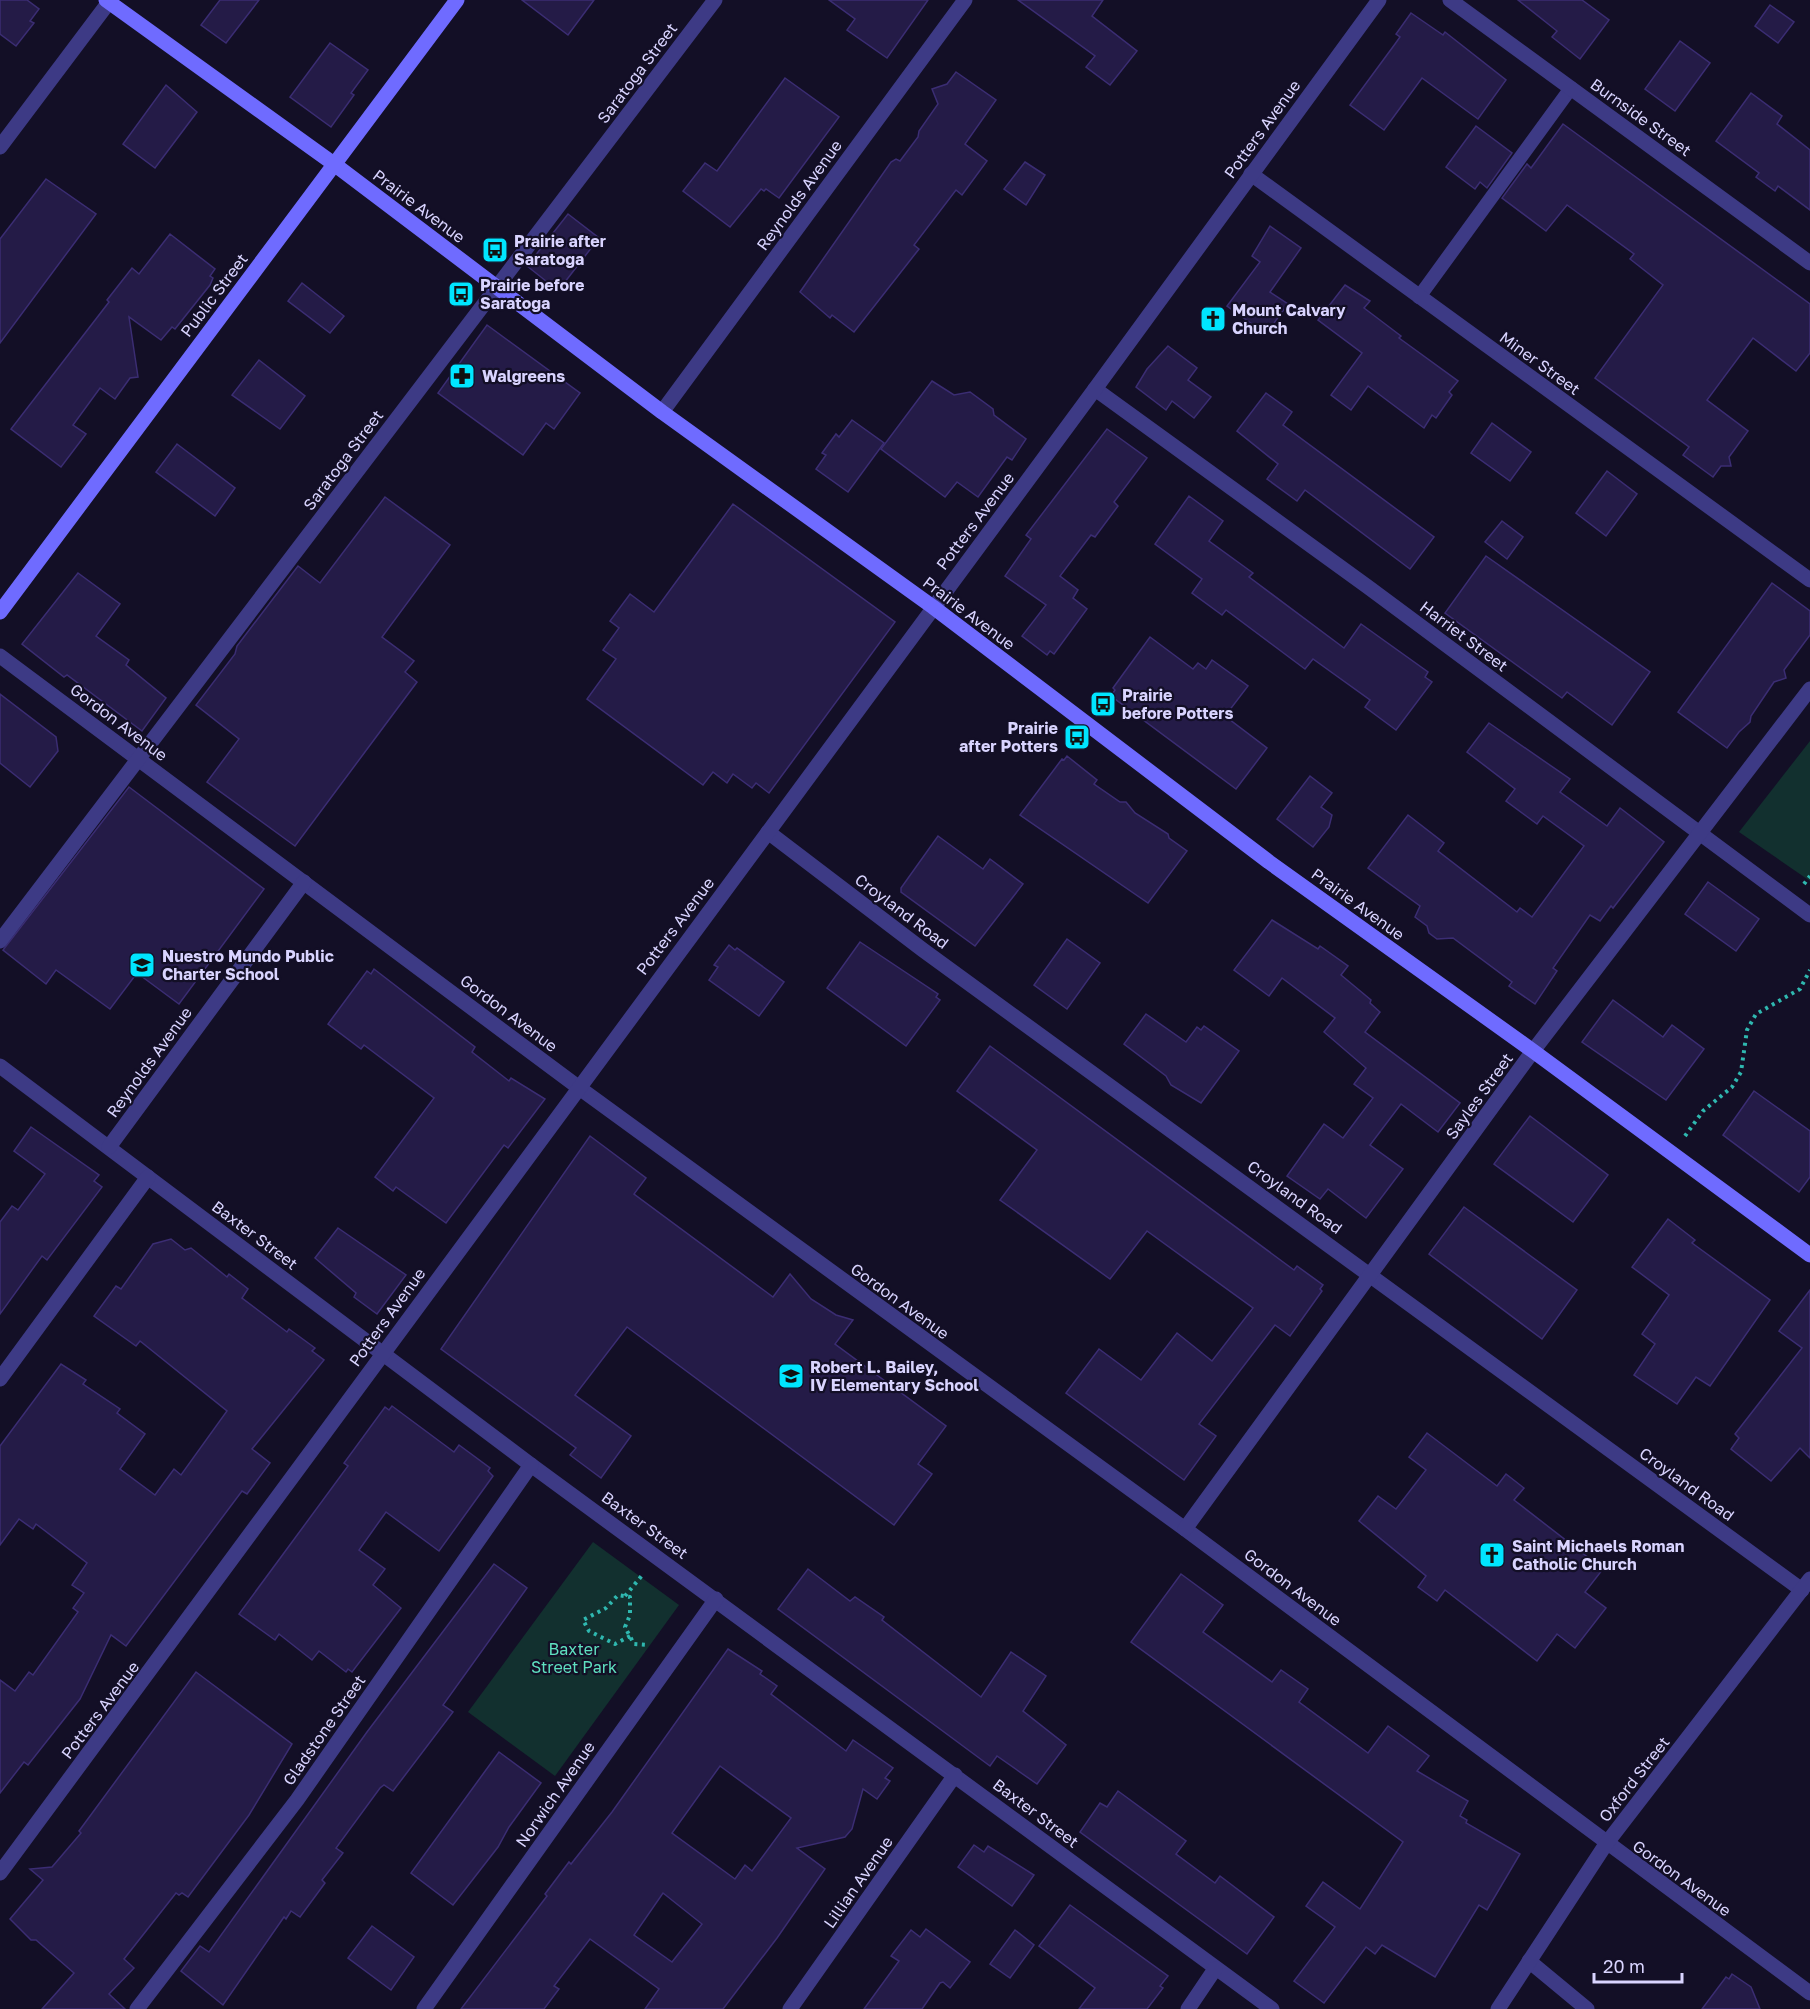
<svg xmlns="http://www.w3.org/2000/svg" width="1810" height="2009" font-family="'Golos Text',sans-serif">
  <rect width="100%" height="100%" fill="#130f26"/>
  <g fill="#12302f">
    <polygon points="1810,741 1810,881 1739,832"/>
    <polygon points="593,1542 679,1605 555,1776 468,1712"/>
  </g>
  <g fill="#241b47" stroke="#3b2d73" stroke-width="1.5" fill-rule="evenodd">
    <polygon points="0,0 27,0 39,9 30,21 34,23 16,46 0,34"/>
    <polygon points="220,0 259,0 226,43 201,25"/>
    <polygon points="522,0 594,0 568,35"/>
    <polygon points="829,0 928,0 887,58 847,30 855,19"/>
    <polygon points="1018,0 1103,0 1092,16 1137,51 1110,85 1086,67 1095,56"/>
    <polygon points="1518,0 1582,0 1609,20 1580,59 1552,37 1557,31"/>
    <polygon points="1770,5 1794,22 1778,43 1755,26"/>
    <polygon points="1411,13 1443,35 1445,32 1506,80 1478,119 1422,78 1384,130 1350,105 1395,44 1400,37 1396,34"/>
    <polygon points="1680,41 1710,63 1675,111 1645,89"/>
    <polygon points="330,43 368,70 351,93 354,95 331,127 290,97"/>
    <polygon points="956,72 996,100 965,144 987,161 962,195 956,190 914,245 919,249 854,332 832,315 830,318 800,292 891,162 896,159 900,161 918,137 919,131 938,104 932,89 947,84"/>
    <polygon points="785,78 839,117 779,198 766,189 764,191 761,189 730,227 683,191 705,163 717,171"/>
    <polygon points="166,85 197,112 155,168 123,144"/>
    <polygon points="1751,93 1782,116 1777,124 1810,150 1810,210 1778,186 1775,191 1756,177 1759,173 1716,141"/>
    <polygon points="1563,124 1810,304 1810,353 1796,371 1753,338 1707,400 1748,431 1729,457 1731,466 1721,466 1713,477 1683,455 1689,447 1595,378 1663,285 1630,259 1634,254 1567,205 1546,231 1502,198 1527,164 1531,168"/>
    <polygon points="1476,126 1512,153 1487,188 1480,182 1475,189 1446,167"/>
    <polygon points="1025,162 1045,175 1026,205 1004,189"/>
    <polygon points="46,179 96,214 0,343 0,239"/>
    <polygon points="568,214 599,238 561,287 559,285 556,289 527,266"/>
    <polygon points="1270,226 1301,248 1270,292 1288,304 1266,334 1227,306 1260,262 1252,256"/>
    <polygon points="170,234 215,269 210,276 213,278 210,285 175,329 172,327 161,340 129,317 138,377 130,378 115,399 100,388 73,425 86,434 61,467 11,429 109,302 107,300 132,268 139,274"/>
    <polygon points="302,283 344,316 330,333 288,301"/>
    <polygon points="1345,285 1370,301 1364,308 1401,336 1399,338 1458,381 1449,392 1452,395 1436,418 1432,415 1424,428 1368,386 1351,410 1331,395 1362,353 1318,320"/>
    <polygon points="487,325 580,393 554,429 546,423 523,455 438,393"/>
    <polygon points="1168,346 1197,368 1188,380 1211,397 1194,418 1172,401 1166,410 1136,387 1147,369"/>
    <polygon points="259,360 305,396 280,429 232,395"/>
    <polygon points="932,381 954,395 970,392 993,409 994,415 1026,439 1012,460 1007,457 978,497 957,482 945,497 881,449"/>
    <polygon points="1266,393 1292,412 1283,425 1434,537 1410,569 1305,490 1297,501 1267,479 1278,464 1237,431"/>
    <polygon points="852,420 884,443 848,492 816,469 826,455 822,453 836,434 839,437"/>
    <polygon points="1492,423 1531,452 1510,481 1471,453"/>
    <polygon points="1107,429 1147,458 1114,502 1118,506 1095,537 1091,535 1060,576 1078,590 1073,598 1087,609 1054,654 1050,651 1047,655 1022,636 1046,605 1005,576 1031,539 1026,535"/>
    <polygon points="177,444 235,488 215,516 156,472"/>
    <polygon points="1607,471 1637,494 1606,536 1576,513"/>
    <polygon points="1189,496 1223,521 1209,541 1253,573 1249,577 1344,648 1361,624 1428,672 1425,677 1432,682 1396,730 1365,707 1370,700 1313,659 1305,669 1226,610 1222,615 1192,593 1202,579 1155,544"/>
    <polygon points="385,497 450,545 382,637 414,661 405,672 417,682 295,846 207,782 239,739 196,705 235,654 237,646 298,566 320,583"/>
    <polygon points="733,504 895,622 769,793 756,783 752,788 733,774 727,783 713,772 703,785 587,699 616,659 603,650 619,628 610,621 630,594 654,612"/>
    <polygon points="1502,521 1523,537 1507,559 1485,542"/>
    <polygon points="1486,556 1650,672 1612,725 1567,692 1562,698 1445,613"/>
    <polygon points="78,573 120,604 96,636 129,660 126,665 166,698 142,731 67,675 64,677 22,644"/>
    <polygon points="1772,583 1810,611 1810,635 1784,670 1786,678 1774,682 1751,716 1750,722 1739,732 1727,748 1678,712"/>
    <polygon points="1150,637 1193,669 1198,663 1206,669 1212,660 1248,686 1225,716 1267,748 1236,789 1111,696 1115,690 1113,688"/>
    <polygon points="0,694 56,737 58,751 30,787 0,763"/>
    <polygon points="1489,723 1570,779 1560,792 1607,826 1620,808 1664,842 1613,908 1611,906 1600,921 1590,915 1553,968 1557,971 1535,1004 1509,986 1512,982 1453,938 1437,939 1429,933 1427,926 1415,917 1420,906 1368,868 1408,815 1444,843 1438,851 1517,912 1520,908 1532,917 1584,846 1543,816 1537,824 1506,801 1515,789 1467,752"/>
    <polygon points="1067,756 1097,780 1094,784 1120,802 1126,802 1135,813 1168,834 1169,838 1187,851 1148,903 1020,815 1062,759 1064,760"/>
    <polygon points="1310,776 1332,793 1321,807 1332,815 1329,827 1313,847 1277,819"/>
    <polygon points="129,787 264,889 179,1004 137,973 110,1009 56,970 46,984 3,950"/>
    <polygon points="938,836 983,869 990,859 1023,884 975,946 901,892 901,888"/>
    <polygon points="1708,882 1759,919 1736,951 1685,914"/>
    <polygon points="1272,920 1318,949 1320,946 1348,966 1341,975 1371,1000 1370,1003 1380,1012 1365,1032 1460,1103 1438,1132 1401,1104 1370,1145 1403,1169 1366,1218 1328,1189 1320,1199 1287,1176 1324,1124 1343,1138 1373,1098 1354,1084 1366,1068 1324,1032 1335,1018 1282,978 1269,996 1234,970"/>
    <polygon points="1067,939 1100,963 1067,1009 1034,985"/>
    <polygon points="860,942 938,994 936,997 940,1000 906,1046 827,988"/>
    <polygon points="729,945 735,950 737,948 784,982 759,1016 709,980 718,967 714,965"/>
    <polygon points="374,969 475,1047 472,1052 509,1081 511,1078 545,1099 508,1148 504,1145 446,1223 396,1187 393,1191 375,1177 434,1098 364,1045 361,1049 328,1024 367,971 371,974"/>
    <polygon points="1613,1000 1663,1037 1672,1025 1704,1049 1666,1100 1582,1042"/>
    <polygon points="1146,1014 1186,1042 1197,1027 1201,1030 1204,1026 1239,1051 1201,1103 1171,1085 1166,1076 1124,1044"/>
    <polygon points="990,1046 1294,1270 1297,1266 1323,1285 1320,1289 1322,1291 1290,1336 1275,1325 1199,1424 1216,1436 1184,1480 1066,1393 1099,1349 1141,1380 1177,1333 1212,1361 1253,1308 1147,1231 1110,1279 1000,1200 1037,1150 957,1091"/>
    <polygon points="1754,1091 1810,1131 1810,1177 1799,1192 1723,1135"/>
    <polygon points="1530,1116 1608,1175 1573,1222 1494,1164"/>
    <polygon points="31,1127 99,1175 94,1181 102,1187 47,1260 42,1256 0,1314 0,1222 12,1206 18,1210 45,1174 14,1151"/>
    <polygon points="590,1136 646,1178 634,1194 773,1297 790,1274 811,1299 836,1315 853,1320 835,1344 946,1426 918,1464 932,1474 894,1525 627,1327 575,1395 631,1436 601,1478 570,1455 576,1448 441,1349"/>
    <polygon points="1464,1207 1577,1290 1542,1339 1429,1254"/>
    <polygon points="1668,1219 1695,1240 1692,1243 1770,1300 1710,1386 1696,1377 1677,1404 1634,1375 1655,1344 1642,1334 1669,1295 1632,1267"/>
    <polygon points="338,1228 406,1275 377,1314 354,1297 356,1293 315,1258"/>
    <polygon points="171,1239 185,1250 191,1248 227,1277 229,1274 248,1289 242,1298 287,1332 289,1329 315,1348 312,1351 324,1360 252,1449 270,1463 247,1494 242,1491 126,1646 111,1635 80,1699 28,1765 24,1762 0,1793 0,1680 15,1691 29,1672 33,1675 78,1612 73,1608 84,1593 72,1585 87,1563 36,1524 33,1529 19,1519 0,1545 0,1446 61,1364 86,1380 83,1384 120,1409 117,1413 145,1434 120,1469 155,1495 174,1469 181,1475 227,1411 140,1341 136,1346 94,1316 116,1286 121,1289 153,1244"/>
    <polygon points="1810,1290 1810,1458 1800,1448 1771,1481 1731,1449 1739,1438 1735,1434 1802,1348 1779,1331"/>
    <polygon points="392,1406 454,1452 459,1445 490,1468 488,1471 493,1476 439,1551 386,1512 359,1550 385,1569 373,1585 401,1608 352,1672 348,1669 346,1672 319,1651 312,1660 279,1634 275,1640 239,1614 348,1466 344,1463 385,1407 389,1410"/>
    <polygon points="1427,1433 1497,1486 1506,1474 1524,1488 1514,1500 1603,1569 1585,1592 1606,1608 1575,1648 1557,1634 1537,1661 1445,1590 1437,1601 1418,1587 1426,1576 1359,1521 1378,1496 1396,1509 1426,1470 1409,1457"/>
    <polygon points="494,1564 527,1588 443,1705 453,1712 393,1791 384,1785 380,1788 336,1848 343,1853 322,1880 325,1883 300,1917 291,1911 286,1919 284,1917 223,2005 181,1971 200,1946 209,1952 367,1732"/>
    <polygon points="808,1569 850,1601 855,1597 884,1617 882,1620 981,1697 1011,1652 1046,1676 1023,1711 1066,1745 1037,1784 997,1756 990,1766 778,1609"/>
    <polygon points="1181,1574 1223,1605 1203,1632 1272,1682 1281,1670 1308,1689 1299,1702 1368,1753 1388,1726 1429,1756 1417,1771 1468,1801 1460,1816 1467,1820 1466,1823 1520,1854 1487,1910 1479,1905 1435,1977 1382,1945 1375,1954 1366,1947 1324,2003 1294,1981 1335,1927 1306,1906 1323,1882 1360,1909 1403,1842 1131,1642"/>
    <path d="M728,1649l34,22 -2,3 17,12 -6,8 75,57 7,-11 40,28 -8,10 5,3 -13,18 -14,-10 -11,40 -7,8 -48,11 28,21 -48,69 -54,71h-78l14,-20 -69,-50 -36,47 5,3 -15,20h-83l86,-113 -2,-2 24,-32 2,2 41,-52zM720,1766l71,52 -39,53 -7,-6 -10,14 -63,-46zM663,1893l39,31 -30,38 -38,-27z"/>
    <polygon points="196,1672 292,1744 249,1815 188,1897 182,1893 179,1895 176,1893 124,1959 134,1968 109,1994 125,2009 42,2009 74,1973 36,1940 31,1940 10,1919 43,1880 30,1869 52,1867 81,1833 79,1831"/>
    <polygon points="499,1752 541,1783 509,1827 498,1847 453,1905 411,1873"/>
    <polygon points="1118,1791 1186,1841 1176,1854 1215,1883 1220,1876 1274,1917 1247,1954 1080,1832 1100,1803 1107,1807"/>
    <polygon points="974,1845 984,1852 988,1846 1034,1875 1012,1906 958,1867"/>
    <polygon points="1070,1905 1168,1976 1160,1986 1163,1988 1147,2009 1079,2009 1095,1988 1039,1946"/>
    <polygon points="372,1926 414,1957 391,1990 348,1958"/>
    <polygon points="926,1929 970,1962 950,1988 943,1982 940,1983 922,2009 864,2009 899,1961 891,1956 911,1930 920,1937"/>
    <polygon points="1015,1930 1034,1945 1010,1978 990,1964"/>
    <polygon points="1732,1974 1751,1987 1760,2009 1702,2009 1726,1977 1729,1979"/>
  </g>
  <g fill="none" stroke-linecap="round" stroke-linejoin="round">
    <g stroke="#2fb8b0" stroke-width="4" stroke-dasharray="3 4.5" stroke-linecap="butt">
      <polyline points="1804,884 1810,876"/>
      <polyline points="1685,1136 1703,1111 1732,1087 1741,1072 1747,1030 1756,1014 1800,989 1810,970"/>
      <polyline points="625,1596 644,1573"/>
      <polyline points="630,1636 615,1644 589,1631 583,1620 606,1608 618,1595 630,1597 630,1615 625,1627 634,1644 649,1645"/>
    </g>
    <polyline stroke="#3d3a85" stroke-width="14" points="1419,297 1571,88"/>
    <g stroke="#3d3a85" stroke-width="15">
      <polyline points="1450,0 1810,263"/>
      <polyline points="0,147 109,2"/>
      <polyline points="1251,174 1810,580"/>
      <polyline points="1095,389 1368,587 1810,915"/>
      <polyline points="662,412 965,0"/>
      <polyline points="0,656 578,1087 1185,1529 1810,1993"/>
      <polyline points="768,832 923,950 1802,1590"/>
      <polyline points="0,941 715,0"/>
      <polyline points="0,1066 531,1465 1272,2009"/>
      <polyline points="109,1147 304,882"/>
      <polyline points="0,1379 148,1177"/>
      <polyline points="1185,1529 1533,1051 1810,689"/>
      <polyline points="0,1873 1095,389 1379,0"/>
      <polyline points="1529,1961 1587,2009"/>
      <polyline points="137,2009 297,1800 531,1465"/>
      <polyline points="424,2009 716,1599"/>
      <polyline points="790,2009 955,1775"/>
      <polyline points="1188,2009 1215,1969"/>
      <polyline points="1498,2009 1606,1844 1810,1579"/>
    </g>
    <g stroke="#6f6bff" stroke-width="15">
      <polyline points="106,0 334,164 662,412 933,607 1269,862 1533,1051 1810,1255"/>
      <polyline points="0,612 457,0"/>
    </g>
  </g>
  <defs>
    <g id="bus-square" transform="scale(1.35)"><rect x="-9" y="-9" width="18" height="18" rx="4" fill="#00e5ff" stroke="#130f26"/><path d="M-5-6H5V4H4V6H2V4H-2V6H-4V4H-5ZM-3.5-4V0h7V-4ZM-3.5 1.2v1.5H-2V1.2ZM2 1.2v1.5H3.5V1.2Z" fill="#111"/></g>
    <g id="church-square" transform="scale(1.35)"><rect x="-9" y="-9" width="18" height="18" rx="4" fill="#00e5ff" stroke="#130f26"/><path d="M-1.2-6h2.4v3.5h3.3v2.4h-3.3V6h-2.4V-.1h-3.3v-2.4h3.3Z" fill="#111"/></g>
    <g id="pharmacy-square" transform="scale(1.35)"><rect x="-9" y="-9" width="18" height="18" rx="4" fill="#00e5ff" stroke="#130f26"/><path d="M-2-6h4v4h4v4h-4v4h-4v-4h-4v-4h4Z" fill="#111"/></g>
    <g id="school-square" transform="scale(1.35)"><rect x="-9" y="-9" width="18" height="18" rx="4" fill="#00e5ff" stroke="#130f26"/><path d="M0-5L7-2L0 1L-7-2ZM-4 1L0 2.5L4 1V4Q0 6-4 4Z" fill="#111"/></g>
  </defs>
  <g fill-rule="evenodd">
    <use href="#bus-square" x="495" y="250"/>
    <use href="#bus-square" x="461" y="294"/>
    <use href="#church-square" x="1213" y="319"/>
    <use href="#pharmacy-square" x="462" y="376"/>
    <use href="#bus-square" x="1103" y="704"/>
    <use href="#bus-square" x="1077" y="737"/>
    <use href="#school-square" x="142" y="965"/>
    <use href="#school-square" x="791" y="1376"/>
    <use href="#church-square" x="1492" y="1555"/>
  </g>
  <g text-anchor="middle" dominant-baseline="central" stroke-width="4.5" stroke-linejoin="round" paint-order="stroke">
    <g font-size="16" fill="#d9d4ff" stroke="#130f26">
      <text transform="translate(637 73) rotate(-53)">Saratoga Street</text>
      <text transform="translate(1641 117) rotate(36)">Burnside Street</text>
      <text transform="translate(1262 129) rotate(-54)">Potters Avenue</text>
      <text transform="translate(799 195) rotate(-54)">Reynolds Avenue</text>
      <text transform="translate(419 206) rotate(37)">Prairie Avenue</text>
      <text transform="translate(214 295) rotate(-53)">Public Street</text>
      <text transform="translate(1540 363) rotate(36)">Miner Street</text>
      <text transform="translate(343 460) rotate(-53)">Saratoga Street</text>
      <text transform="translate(975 521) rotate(-53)">Potters Avenue</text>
      <text transform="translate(969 613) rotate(37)">Prairie Avenue</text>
      <text transform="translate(1464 636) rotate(37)">Harriet Street</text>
      <text transform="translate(119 722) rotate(37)">Gordon Avenue</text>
      <text transform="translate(1358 904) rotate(36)">Prairie Avenue</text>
      <text transform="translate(902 911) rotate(37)">Croyland Road</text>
      <text transform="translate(675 926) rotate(-53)">Potters Avenue</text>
      <text transform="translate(509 1013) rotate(37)">Gordon Avenue</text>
      <text transform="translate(149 1062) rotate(-54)">Reynolds Avenue</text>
      <text transform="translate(1479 1096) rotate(-54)">Sayles Street</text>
      <text transform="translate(1295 1197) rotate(36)">Croyland Road</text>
      <text transform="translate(255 1235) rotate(37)">Baxter Street</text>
      <text transform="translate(900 1301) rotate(36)">Gordon Avenue</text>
      <text transform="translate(387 1317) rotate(-54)">Potters Avenue</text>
      <text transform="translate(1687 1484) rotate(36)">Croyland Road</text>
      <text transform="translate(645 1525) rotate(36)">Baxter Street</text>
      <text transform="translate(1293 1587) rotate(37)">Gordon Avenue</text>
      <text transform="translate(100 1710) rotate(-53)">Potters Avenue</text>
      <text transform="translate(324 1730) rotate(-55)">Gladstone Street</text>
      <text transform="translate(1634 1779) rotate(-52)">Oxford Street</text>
      <text transform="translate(555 1794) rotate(-55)">Norwich Avenue</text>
      <text transform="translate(1036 1813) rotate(37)">Baxter Street</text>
      <text transform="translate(1682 1878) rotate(36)">Gordon Avenue</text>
      <text transform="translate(858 1882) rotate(-55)">Lillian Avenue</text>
    </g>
    <g font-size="16" font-weight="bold" fill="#d9d4ff" stroke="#130f26" text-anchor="start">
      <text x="514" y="241">Prairie after<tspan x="514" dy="18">Saratoga</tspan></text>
      <text x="480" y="285">Prairie before<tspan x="480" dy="18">Saratoga</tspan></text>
      <text x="1232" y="310">Mount Calvary<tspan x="1232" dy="18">Church</tspan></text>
      <text x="482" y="376">Walgreens</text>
      <text x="1122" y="695">Prairie<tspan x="1122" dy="18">before Potters</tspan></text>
      <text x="1058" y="728" text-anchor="end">Prairie<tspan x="1058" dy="18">after Potters</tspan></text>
      <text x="162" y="956">Nuestro Mundo Public<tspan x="162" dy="18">Charter School</tspan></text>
      <text x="810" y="1367">Robert L. Bailey,<tspan x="810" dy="18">IV Elementary School</tspan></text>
      <text x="1512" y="1546">Saint Michaels Roman<tspan x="1512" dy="18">Catholic Church</tspan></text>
    </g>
    <g font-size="16" fill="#5fe0c0" stroke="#130f26">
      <text x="574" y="1649">Baxter<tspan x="574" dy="18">Street Park</tspan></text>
    </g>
  </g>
  <path d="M1594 1973v9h88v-9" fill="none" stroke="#d9d4ff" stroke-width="3"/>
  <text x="1603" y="1973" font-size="18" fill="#d9d4ff" stroke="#130f26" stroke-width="4.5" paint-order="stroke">20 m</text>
</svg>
